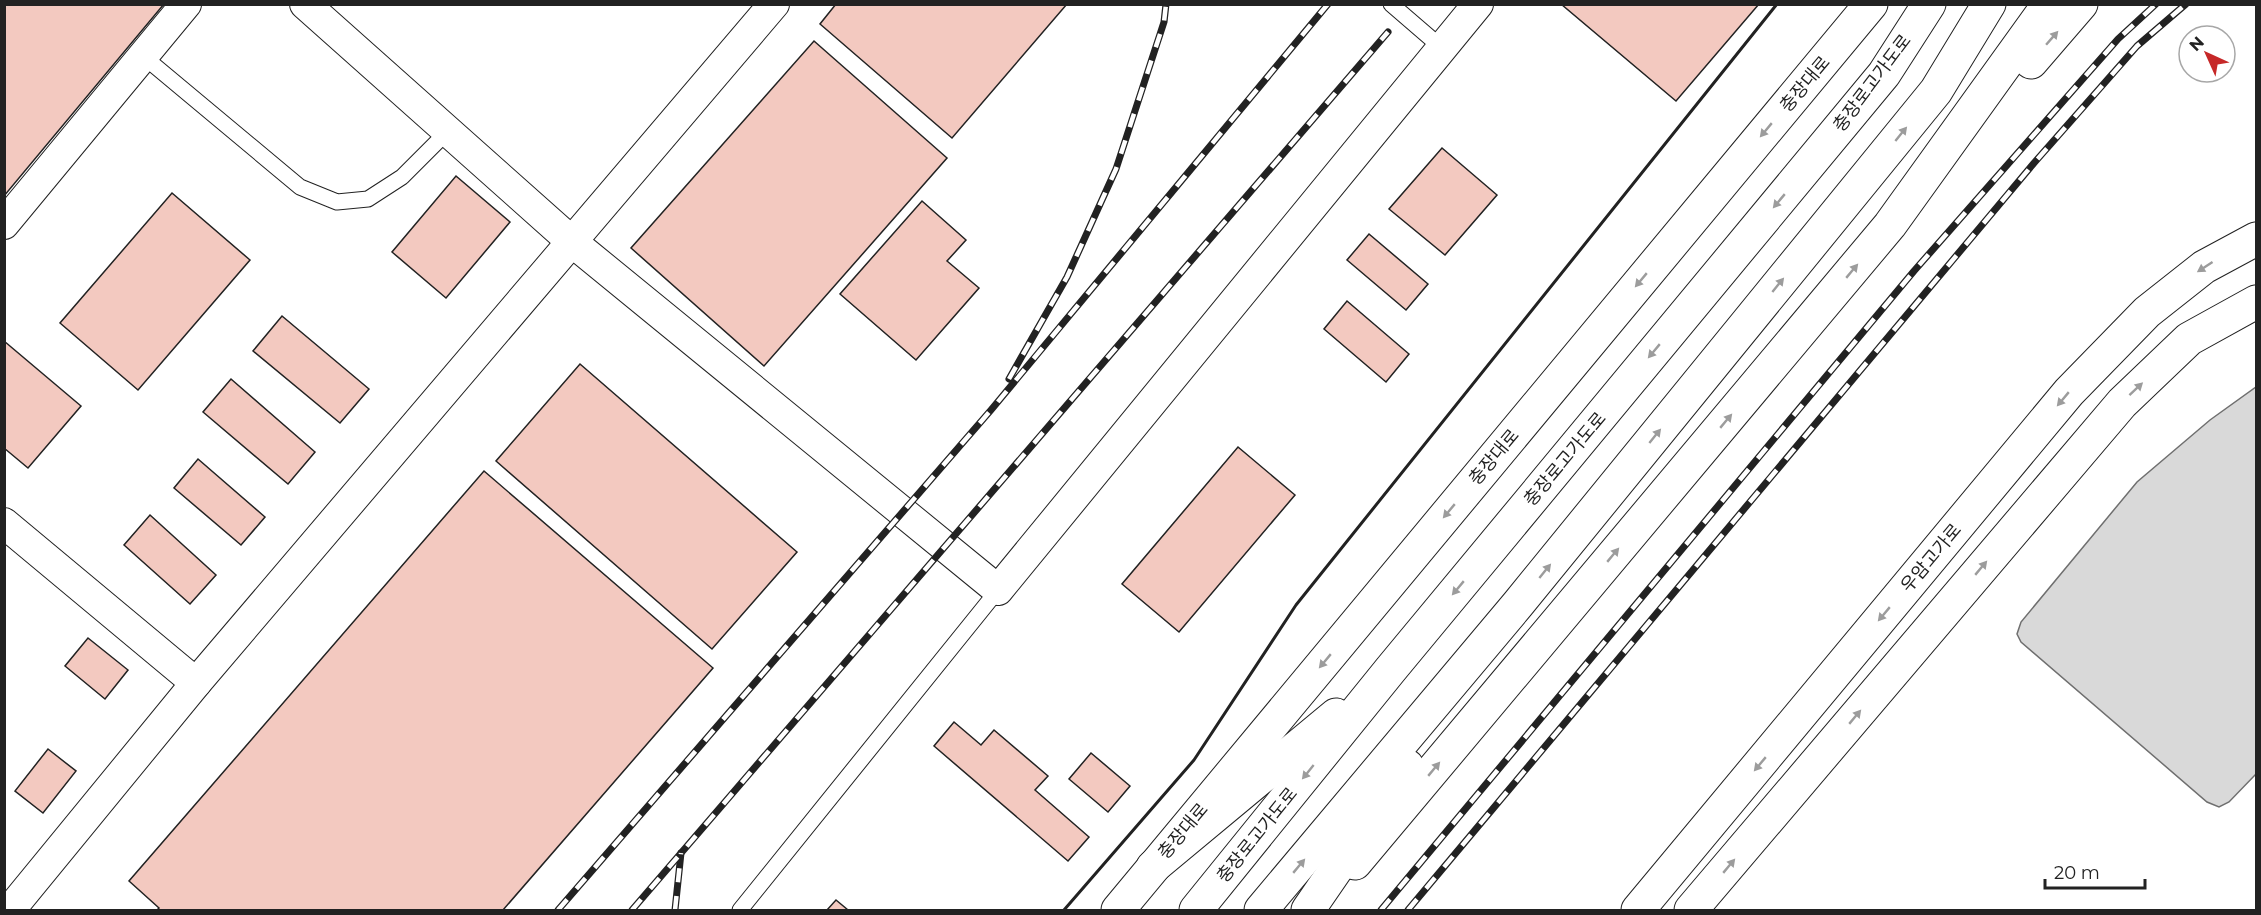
<svg xmlns="http://www.w3.org/2000/svg" width="2261" height="915" font-family="Montserrat,'Noto Sans KR',sans-serif">
  <rect width="100%" height="100%" fill="#fff"/>
  <polygon fill="#d9d9d9" stroke="#6f6f6f" stroke-width="1.5" points="2256,387 2256,774 2229,802 2219,807 2207,802 2021,642 2017,634 2021,622 2137,482 2210,420"/>
  <g fill="#f3c9c0" stroke="#222" stroke-width="1.5">
    <polygon points="4,4 164,4 4,196"/>
    <polygon points="836,4 1067,4 952,138 820,24"/>
    <polygon points="1561,4 1759,4 1676,101"/>
    <polygon points="814,41 947,158 764,366 631,248"/>
    <polygon points="1442,148 1497,195 1445,255 1389,209"/>
    <polygon points="456,176 510,222 446,298 392,252"/>
    <polygon points="172,193 250,260 138,390 60,323"/>
    <polygon points="922,201 966,240 947,261 979,288 916,360 840,294"/>
    <polygon points="1369,234 1428,284 1406,310 1347,260"/>
    <polygon points="1347,301 1409,354 1386,382 1324,329"/>
    <polygon points="282,316 369,389 340,423 253,351"/>
    <polygon points="4,341 81,406 28,468 4,448"/>
    <polygon points="580,364 797,552 712,649 496,461"/>
    <polygon points="231,379 315,452 288,484 203,412"/>
    <polygon points="1238,447 1295,495 1179,632 1122,584"/>
    <polygon points="198,459 265,517 241,545 174,488"/>
    <polygon points="484,471 713,668 503,910 157,910 159,908 129,881"/>
    <polygon points="150,515 216,575 190,604 124,545"/>
    <polygon points="88,638 128,670 105,699 65,666"/>
    <polygon points="954,722 981,745 994,730 1048,776 1035,790 1089,837 1068,861 934,746"/>
    <polygon points="48,749 76,771 43,813 15,791"/>
    <polygon points="1091,753 1130,786 1108,812 1069,779"/>
    <polygon points="836,900 848,910 827,910"/>
  </g>
  <g fill="none" stroke-linecap="round" stroke-linejoin="round">
    <g stroke="#222" stroke-width="17">
      <g id="service">
        <polyline points="1391,4 1442,48"/>
        <polyline points="143,56 300,187 337,202 368,199 402,177 448,131"/>
        <polyline points="740,910 998,590"/>
      </g>
    </g>
    <g stroke="#222" stroke-width="32">
      <g id="minor">
        <polyline points="305,4 571,241 998,590 1478,4"/>
        <polyline points="4,224 186,4"/>
        <polyline points="4,523 196,683"/>
        <polyline points="10,910 196,683 774,4"/>
      </g>
    </g>
    <g stroke="#222" stroke-width="35">
      <g id="secondary">
        <polyline points="2031,62 2081,4"/>
        <polyline points="1355,863 1890,225 2049,4"/>
        <polyline points="1118,910 1871,4"/>
      </g>
    </g>
    <g stroke="#222" stroke-width="35">
      <g id="trunk">
        <polyline points="1153,867 1336,715"/>
        <polyline points="1196,910 1391,669 1884,74 1929,4"/>
        <polyline points="1261,910 1518,604 1936,91 1989,4"/>
        <polyline points="1308,910 1407,766"/>
        <polyline points="1638,910 2069,392 2147,312 2204,267 2256,239"/>
        <polyline points="1691,910 2122,403 2189,339 2256,302"/>
      </g>
    </g>
    <use href="#service" stroke="#fff" stroke-width="15"/>
    <use href="#minor" stroke="#fff" stroke-width="30"/>
    <use href="#secondary" stroke="#fff" stroke-width="33"/>
    <use href="#trunk" stroke="#fff" stroke-width="33"/>
    <g stroke="#222" stroke-width="7">
      <g id="rail">
        <polyline points="1009,379 1067,277 1116,169 1164,22 1166,4"/>
        <polyline points="558,910 991,410 1328,4"/>
        <polyline points="632,910 1388,32"/>
        <polyline points="675,910 681,853"/>
        <polyline points="1381,910 1914,271 2118,39 2156,4"/>
        <polyline points="1408,910 2034,163 2137,46 2186,4"/>
      </g>
    </g>
    <use href="#rail" stroke="#fff" stroke-width="4.5" stroke-dasharray="14" stroke-linecap="butt"/>
    <polyline stroke="#222" stroke-width="3" points="1064,910 1194,760 1296,605 1777,4"/>
  </g>
  <defs><path id="oneway-solid" d="M-6-.8H1V-3.2L6.5 0L1 3.2V.8H-6Z" transform="scale(1.5)"/></defs>
  <g fill="#9c9c9c">
    <use href="#oneway-solid" transform="translate(2052 38) rotate(-49)"/>
    <use href="#oneway-solid" transform="translate(1766 130) rotate(130)"/>
    <use href="#oneway-solid" transform="translate(1901 134) rotate(-51)"/>
    <use href="#oneway-solid" transform="translate(1779 201) rotate(130)"/>
    <use href="#oneway-solid" transform="translate(2205 267) rotate(147)"/>
    <use href="#oneway-solid" transform="translate(1852 271) rotate(-50)"/>
    <use href="#oneway-solid" transform="translate(1641 280) rotate(130)"/>
    <use href="#oneway-solid" transform="translate(1778 285) rotate(-51)"/>
    <use href="#oneway-solid" transform="translate(1654 351) rotate(130)"/>
    <use href="#oneway-solid" transform="translate(2136 389) rotate(-43)"/>
    <use href="#oneway-solid" transform="translate(2063 399) rotate(130)"/>
    <use href="#oneway-solid" transform="translate(1726 421) rotate(-50)"/>
    <use href="#oneway-solid" transform="translate(1655 436) rotate(-51)"/>
    <use href="#oneway-solid" transform="translate(1449 511) rotate(130)"/>
    <use href="#oneway-solid" transform="translate(1613 555) rotate(-50)"/>
    <use href="#oneway-solid" transform="translate(1981 568) rotate(-50)"/>
    <use href="#oneway-solid" transform="translate(1545 571) rotate(-51)"/>
    <use href="#oneway-solid" transform="translate(1458 588) rotate(130)"/>
    <use href="#oneway-solid" transform="translate(1884 614) rotate(130)"/>
    <use href="#oneway-solid" transform="translate(1325 661) rotate(130)"/>
    <use href="#oneway-solid" transform="translate(1855 717) rotate(-50)"/>
    <use href="#oneway-solid" transform="translate(1760 764) rotate(130)"/>
    <use href="#oneway-solid" transform="translate(1434 769) rotate(-50)"/>
    <use href="#oneway-solid" transform="translate(1308 772) rotate(129)"/>
    <use href="#oneway-solid" transform="translate(1299 866) rotate(-50)"/>
    <use href="#oneway-solid" transform="translate(1729 866) rotate(-50)"/>
  </g>
  <g text-anchor="middle" dominant-baseline="central" stroke-width="4.5" stroke-linejoin="round" paint-order="stroke">
    <g font-size="18" fill="#222" stroke="#fff">
      <text transform="translate(1872 83) rotate(-53)">충장로고가도로</text>
      <text transform="translate(1805 84) rotate(-50)">충장대로</text>
      <text transform="translate(1494 457) rotate(-50)">충장대로</text>
      <text transform="translate(1565 459) rotate(-50)">충장로고가도로</text>
      <text transform="translate(1931 558) rotate(-50)">우암고가로</text>
      <text transform="translate(1183 831) rotate(-50)">충장대로</text>
      <text transform="translate(1257 835) rotate(-51)">충장로고가도로</text>
    </g>
  </g>
  <rect width="2261" height="915" fill="none" stroke="#222222" stroke-width="12"/>
  <g transform="translate(2207 54) rotate(315)"><circle r="28" fill="#ffffff" stroke="#a7a7a7" stroke-width="1.5"/>
  <path d="M0-4.5L10 22L0 15L-10 22Z" fill="#c62828"/>
  <text y="-9" font-size="16" font-weight="bold" text-anchor="middle" fill="#222222">N</text>
  </g>
  <path d="M2045 879v9h100v-9" fill="none" stroke="#222222" stroke-width="3"/>
  <text x="2054" y="879" font-size="18" fill="#222222" stroke="#ffffff" stroke-width="4.5" paint-order="stroke">20 m</text>
</svg>
